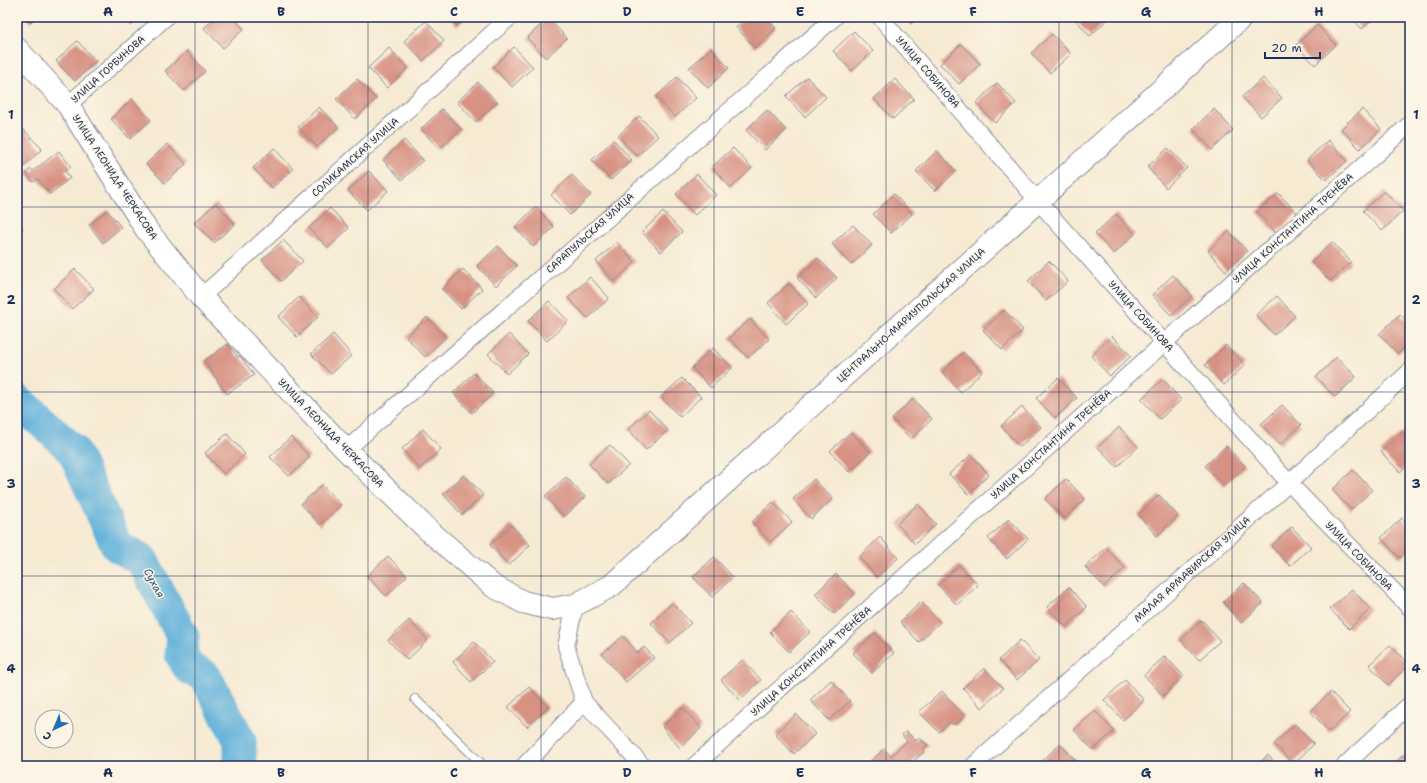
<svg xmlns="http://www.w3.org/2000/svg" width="1427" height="783" font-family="'Shantell Sans',sans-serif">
  <rect width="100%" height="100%" fill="#fcf5e5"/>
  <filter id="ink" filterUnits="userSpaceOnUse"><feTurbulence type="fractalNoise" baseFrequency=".025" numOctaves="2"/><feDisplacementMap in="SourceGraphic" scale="8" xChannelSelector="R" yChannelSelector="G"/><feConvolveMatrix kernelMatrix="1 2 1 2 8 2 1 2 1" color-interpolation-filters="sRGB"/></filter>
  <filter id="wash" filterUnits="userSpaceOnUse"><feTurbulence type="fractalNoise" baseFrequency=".012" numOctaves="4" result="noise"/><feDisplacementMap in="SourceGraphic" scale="16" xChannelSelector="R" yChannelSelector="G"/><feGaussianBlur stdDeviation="0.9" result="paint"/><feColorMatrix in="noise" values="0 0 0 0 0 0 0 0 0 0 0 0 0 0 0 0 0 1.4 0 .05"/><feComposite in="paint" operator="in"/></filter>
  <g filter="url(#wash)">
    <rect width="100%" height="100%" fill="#f6ead3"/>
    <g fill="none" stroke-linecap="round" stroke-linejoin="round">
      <polyline stroke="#61b1db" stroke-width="33" points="17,400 73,450 117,546 142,560 183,637 181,654 189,668 205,676 240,741 240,765 241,766"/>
    </g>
    <g id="blocks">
      <g fill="#d79284">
        <polygon points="25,17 36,17 30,23"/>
        <polygon points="122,17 140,17 131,26"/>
        <polygon points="216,17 233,17 244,29 223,48 204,28"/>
        <polygon points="448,17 467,17 457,26"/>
        <polygon points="576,17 586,17 581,22"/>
        <polygon points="747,17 766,17 776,28 755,48 736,27"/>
        <polygon points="904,17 918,17 911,24"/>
        <polygon points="1073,17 1110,17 1090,36"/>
        <polygon points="1351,17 1375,17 1362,29"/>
        <polygon points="548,18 567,38 546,58 527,38"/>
        <polygon points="426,21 444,41 423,61 404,41"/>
        <polygon points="1317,25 1336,45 1315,65 1296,45"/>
        <polygon points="854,31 873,51 852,71 833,51"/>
        <polygon points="1052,34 1071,54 1050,73 1031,53"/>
        <polygon points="77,41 96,61 75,81 56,61"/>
        <polygon points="961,44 980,64 959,84 940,64"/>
        <polygon points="514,47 533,67 512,87 493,67"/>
        <polygon points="389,48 408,68 387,88 368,68"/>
        <polygon points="711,48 729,68 708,88 689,68"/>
        <polygon points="187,51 205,71 184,91 165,71"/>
        <polygon points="677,77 696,98 675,117 656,97"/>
        <polygon points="807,77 826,97 805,117 786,96"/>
        <polygon points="1263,78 1282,98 1261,117 1242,97"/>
        <polygon points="357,79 376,99 355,119 336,99"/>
        <polygon points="895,79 914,99 893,119 874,99"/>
        <polygon points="478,82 497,102 476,122 457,102"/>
        <polygon points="997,83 1016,103 995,123 976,103"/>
        <polygon points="132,99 151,120 130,139 111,119"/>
        <polygon points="319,107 338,127 317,147 298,127"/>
        <polygon points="442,109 461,129 439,149 421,129"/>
        <polygon points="1214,109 1233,130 1212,150 1193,129"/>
        <polygon points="1362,109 1381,129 1360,149 1341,129"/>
        <polygon points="767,110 786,130 765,150 746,130"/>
        <polygon points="639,116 658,136 637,156 618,136"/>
        <polygon points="23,129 42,149 21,169 17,164 17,135"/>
        <polygon points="404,140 423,160 402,180 383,160"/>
        <polygon points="614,140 632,160 611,180 592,160"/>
        <polygon points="1328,140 1347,161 1326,180 1307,160"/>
        <polygon points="167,144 186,164 165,183 146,164"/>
        <polygon points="274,148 293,169 272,188 253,168"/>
        <polygon points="733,148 752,168 731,188 712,167"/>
        <polygon points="1168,148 1187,168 1166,188 1147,167"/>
        <polygon points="59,151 71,167 65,171 70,178 50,194 38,179 33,182 26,173 31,169 33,171"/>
        <polygon points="937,151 956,171 935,191 916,171"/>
        <polygon points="369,171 388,191 367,210 348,191"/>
        <polygon points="697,174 716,195 695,215 676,194"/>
        <polygon points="572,175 591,195 570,215 551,195"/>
        <polygon points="1384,191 1403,211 1382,231 1363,211"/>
        <polygon points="1278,193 1297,213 1276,233 1257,212"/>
        <polygon points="894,194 912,214 891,233 873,214"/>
        <polygon points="216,203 235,224 214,243 194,223"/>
        <polygon points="536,207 554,227 533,247 515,227"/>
        <polygon points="330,208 349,228 328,248 309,228"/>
        <polygon points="107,210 121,227 103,243 89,225"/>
        <polygon points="663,212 682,232 661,252 642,232"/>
        <polygon points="1116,214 1135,234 1114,254 1095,234"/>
        <polygon points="17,222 23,228 17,234"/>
        <polygon points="853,225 872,245 851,265 832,244"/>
        <polygon points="1229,231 1247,251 1226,271 1208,251"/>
        <polygon points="283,240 303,261 281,281 262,260"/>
        <polygon points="617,242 635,262 614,282 596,261"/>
        <polygon points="1332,242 1351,262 1330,281 1311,262"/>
        <polygon points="498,246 517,266 496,286 477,266"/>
        <polygon points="818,258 837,278 816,298 797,278"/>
        <polygon points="1049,261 1068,281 1046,301 1028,281"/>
        <polygon points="75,269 94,289 72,309 54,289"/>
        <polygon points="463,269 482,289 461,309 442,289"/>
        <polygon points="1173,275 1192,296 1171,315 1152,295"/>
        <polygon points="590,277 609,298 588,318 568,298"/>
        <polygon points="789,283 808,304 786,324 768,303"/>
        <polygon points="1277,296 1295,316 1274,335 1256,315"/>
        <polygon points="299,297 318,317 297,337 278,317"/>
        <polygon points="549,301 568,321 547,341 528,321"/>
        <polygon points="1004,310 1023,330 1002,350 983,330"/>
        <polygon points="1400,314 1410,324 1410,342 1398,354 1379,334"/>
        <polygon points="427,317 446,337 425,357 406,337"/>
        <polygon points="750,319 769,339 748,358 729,338"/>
        <polygon points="333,334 352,355 331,374 311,354"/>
        <polygon points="509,334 528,354 507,374 488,354"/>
        <polygon points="1112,336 1131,356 1110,376 1091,356"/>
        <polygon points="228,344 238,357 240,356 254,375 227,394 204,361"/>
        <polygon points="1226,345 1245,365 1224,385 1205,365"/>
        <polygon points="713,348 732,368 711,388 692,368"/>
        <polygon points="963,352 982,372 961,392 942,372"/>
        <polygon points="1337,357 1356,377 1335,397 1316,377"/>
        <polygon points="474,373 493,393 472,413 453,393"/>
        <polygon points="682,378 701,397 680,417 661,397"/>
        <polygon points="1058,378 1077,398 1055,418 1036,398"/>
        <polygon points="1163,379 1181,400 1160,419 1141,399"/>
        <polygon points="913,399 932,419 911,439 892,419"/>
        <polygon points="1282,405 1301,425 1280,445 1261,424"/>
        <polygon points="1022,407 1041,427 1020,447 1001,426"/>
        <polygon points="649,410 668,430 646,450 628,429"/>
        <polygon points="1119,427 1138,447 1117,467 1098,447"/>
        <polygon points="423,429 441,449 420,469 402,449"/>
        <polygon points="851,432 870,452 849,472 830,451"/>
        <polygon points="1402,432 1410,440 1410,463 1400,472 1381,452"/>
        <polygon points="227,434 245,454 224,474 205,453"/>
        <polygon points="291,437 310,457 289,476 270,457"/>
        <polygon points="610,445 629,465 608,484 589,464"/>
        <polygon points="1226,446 1245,466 1224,486 1205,466"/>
        <polygon points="971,455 989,475 968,494 949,474"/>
        <polygon points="1353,470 1372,490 1351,510 1332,490"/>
        <polygon points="464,475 483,495 462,515 443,494"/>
        <polygon points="566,477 585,497 564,517 545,496"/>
        <polygon points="814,479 833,499 811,519 793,499"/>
        <polygon points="1066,479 1085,499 1064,519 1045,499"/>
        <polygon points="322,485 341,505 320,525 301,504"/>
        <polygon points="1159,495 1178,516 1157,536 1138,515"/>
        <polygon points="773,502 792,522 770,542 752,522"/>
        <polygon points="918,504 936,524 915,544 897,524"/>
        <polygon points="1402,518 1410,526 1410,549 1400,558 1381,538"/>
        <polygon points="1009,519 1028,539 1007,559 988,538"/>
        <polygon points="511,525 530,545 509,565 490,545"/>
        <polygon points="1292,527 1311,547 1290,566 1271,546"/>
        <polygon points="880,537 898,558 877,577 859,557"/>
        <polygon points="1106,548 1125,568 1104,587 1085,567"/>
        <polygon points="388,556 407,576 386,596 367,576"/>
        <polygon points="714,557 733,577 712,597 693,577"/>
        <polygon points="959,565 978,585 957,605 938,585"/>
        <polygon points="836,574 855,594 834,614 815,594"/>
        <polygon points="1244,583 1263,603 1241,623 1223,602"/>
        <polygon points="1069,587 1087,607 1066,627 1047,607"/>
        <polygon points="1352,589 1370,609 1349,629 1330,609"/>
        <polygon points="921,602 940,622 919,642 900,622"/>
        <polygon points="672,603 691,623 670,643 651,623"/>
        <polygon points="791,612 810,632 789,652 770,632"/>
        <polygon points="409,620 428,640 407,660 388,640"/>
        <polygon points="1202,620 1220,641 1199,660 1181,640"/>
        <polygon points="875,633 894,653 872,673 853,653"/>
        <polygon points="623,636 638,653 644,647 654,658 626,682 602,654"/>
        <polygon points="1020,640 1039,660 1017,680 999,660"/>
        <polygon points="474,642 493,662 471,682 453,662"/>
        <polygon points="1390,645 1409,665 1388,685 1369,665"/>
        <polygon points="1165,656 1184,676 1163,696 1144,675"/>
        <polygon points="742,660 761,680 740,700 721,680"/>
        <polygon points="984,668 1003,688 982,708 963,688"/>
        <polygon points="831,680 850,701 829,720 810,700"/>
        <polygon points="1125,680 1144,700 1123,720 1104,700"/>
        <polygon points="529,687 548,707 527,727 508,707"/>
        <polygon points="942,691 963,715 962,719 957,724 952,724 950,722 939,732 919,712"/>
        <polygon points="1331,692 1350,712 1329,732 1310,711"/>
        <polygon points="683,708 701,728 680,748 662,727"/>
        <polygon points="1095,711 1114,731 1093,750 1074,730"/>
        <polygon points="796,714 815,734 794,754 775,734"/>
        <polygon points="1295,724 1314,744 1293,764 1274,744"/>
        <polygon points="906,731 916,741 919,738 928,745 923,749 925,751 908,766 865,766 884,749 891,756 907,741 902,735"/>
        <polygon points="1060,744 1079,764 1077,766 1041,766 1039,764"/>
        <polygon points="1268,755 1278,766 1256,766"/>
        <polygon points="1403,755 1410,763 1410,766 1392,766"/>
      </g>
    </g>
  </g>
  <g filter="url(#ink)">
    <use href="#blocks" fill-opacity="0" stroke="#888c98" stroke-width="1"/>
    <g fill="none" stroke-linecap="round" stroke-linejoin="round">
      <g stroke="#888c98" stroke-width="10">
        <polyline id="lane" points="415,699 484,766"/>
      </g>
      <g stroke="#888c98" stroke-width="18">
        <g id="street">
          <polyline points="880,17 1038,201 1289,483 1410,608"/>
          <polyline points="68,105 166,17"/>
          <polyline points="201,297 510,17"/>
          <polyline points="346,450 835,17"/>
          <polyline points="575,605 566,646 584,702 643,766"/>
          <polyline points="524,766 584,702"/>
          <polyline points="694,766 1165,342 1410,124"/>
          <polyline points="973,766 1289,483 1410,371"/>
          <polyline points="1344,766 1410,704"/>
        </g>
      </g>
      <g stroke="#888c98" stroke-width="24">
        <polyline id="secondary" points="17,49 68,105 146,229 201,297 346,450 427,529 493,586 523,602 552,609 575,605 611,586 1242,17"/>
      </g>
      <use href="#lane" stroke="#fff" stroke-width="8"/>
      <use href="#street" stroke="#fff" stroke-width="16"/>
      <use href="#secondary" stroke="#fff" stroke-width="22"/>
    </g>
  </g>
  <path fill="none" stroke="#1b2f5e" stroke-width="1" stroke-opacity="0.55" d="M195,17v749M368,17v749M541,17v749M714,17v749M886,17v749M1059,17v749M1232,17v749M17,207h1393M17,392h1393M17,576h1393"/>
  <g text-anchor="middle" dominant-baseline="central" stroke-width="3" stroke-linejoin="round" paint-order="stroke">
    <g font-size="10" fill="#1b2f5e" stroke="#fcf5e5">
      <text transform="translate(108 69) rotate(-42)">УЛИЦА ГОРБУНОВА</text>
      <text transform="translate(928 72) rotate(49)">УЛИЦА СОБИНОВА</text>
      <text transform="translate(355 157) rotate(-42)">СОЛИКАМСКАЯ УЛИЦА</text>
      <text transform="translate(115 177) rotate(57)">УЛИЦА ЛЕОНИДА ЧЕРКАСОВА</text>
      <text transform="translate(1293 228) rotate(-42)">УЛИЦА КОНСТАНТИНА ТРЕНЁВА</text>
      <text transform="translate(590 233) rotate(-42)">САРАПУЛЬСКАЯ УЛИЦА</text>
      <text transform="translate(911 315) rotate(-42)">ЦЕНТРАЛЬНО-МАРИУПОЛЬСКАЯ УЛИЦА</text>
      <text transform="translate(1141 316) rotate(48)">УЛИЦА СОБИНОВА</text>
      <text transform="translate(331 433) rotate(46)">УЛИЦА ЛЕОНИДА ЧЕРКАСОВА</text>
      <text transform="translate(1051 444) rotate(-42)">УЛИЦА КОНСТАНТИНА ТРЕНЁВА</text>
      <text transform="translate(1359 556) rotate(46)">УЛИЦА СОБИНОВА</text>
      <text transform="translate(1192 569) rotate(-42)">МАЛАЯ АРМАВИРСКАЯ УЛИЦА</text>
      <text transform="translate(811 661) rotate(-42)">УЛИЦА КОНСТАНТИНА ТРЕНЁВА</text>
    </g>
    <g font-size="11" font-style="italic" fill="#305684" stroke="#fcf5e5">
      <text transform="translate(154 583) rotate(62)">Сухая</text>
    </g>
  </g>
  <rect width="1427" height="783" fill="none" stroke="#fcf5e5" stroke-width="44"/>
  <g transform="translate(54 729) rotate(224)"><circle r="19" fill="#fcf5e5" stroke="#a2a6af"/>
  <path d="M0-3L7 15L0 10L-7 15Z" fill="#1f6fb2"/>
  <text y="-6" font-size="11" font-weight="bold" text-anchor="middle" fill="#1b2f5e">С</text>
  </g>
  <path d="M1265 52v6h55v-6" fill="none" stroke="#1b2f5e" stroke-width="2"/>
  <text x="1271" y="52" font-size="12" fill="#1b2f5e" stroke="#fcf5e5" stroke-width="3" paint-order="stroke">20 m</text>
  <rect x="22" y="22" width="1383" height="739" fill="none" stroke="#1b2f5e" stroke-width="1.5"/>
  <g font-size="13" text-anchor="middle" font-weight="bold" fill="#1b2f5e">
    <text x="108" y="16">A</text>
    <text x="281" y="16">B</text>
    <text x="454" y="16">C</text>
    <text x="627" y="16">D</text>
    <text x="800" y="16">E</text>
    <text x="973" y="16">F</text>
    <text x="1146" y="16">G</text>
    <text x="1319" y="16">H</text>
    <text x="11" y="119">1</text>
    <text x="1416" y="119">1</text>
    <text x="11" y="304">2</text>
    <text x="1416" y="304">2</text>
    <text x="11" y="488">3</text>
    <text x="1416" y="488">3</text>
    <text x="11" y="673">4</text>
    <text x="1416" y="673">4</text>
    <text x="108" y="777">A</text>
    <text x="281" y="777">B</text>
    <text x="454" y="777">C</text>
    <text x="627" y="777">D</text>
    <text x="800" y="777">E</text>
    <text x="973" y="777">F</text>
    <text x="1146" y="777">G</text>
    <text x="1319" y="777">H</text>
  </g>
</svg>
